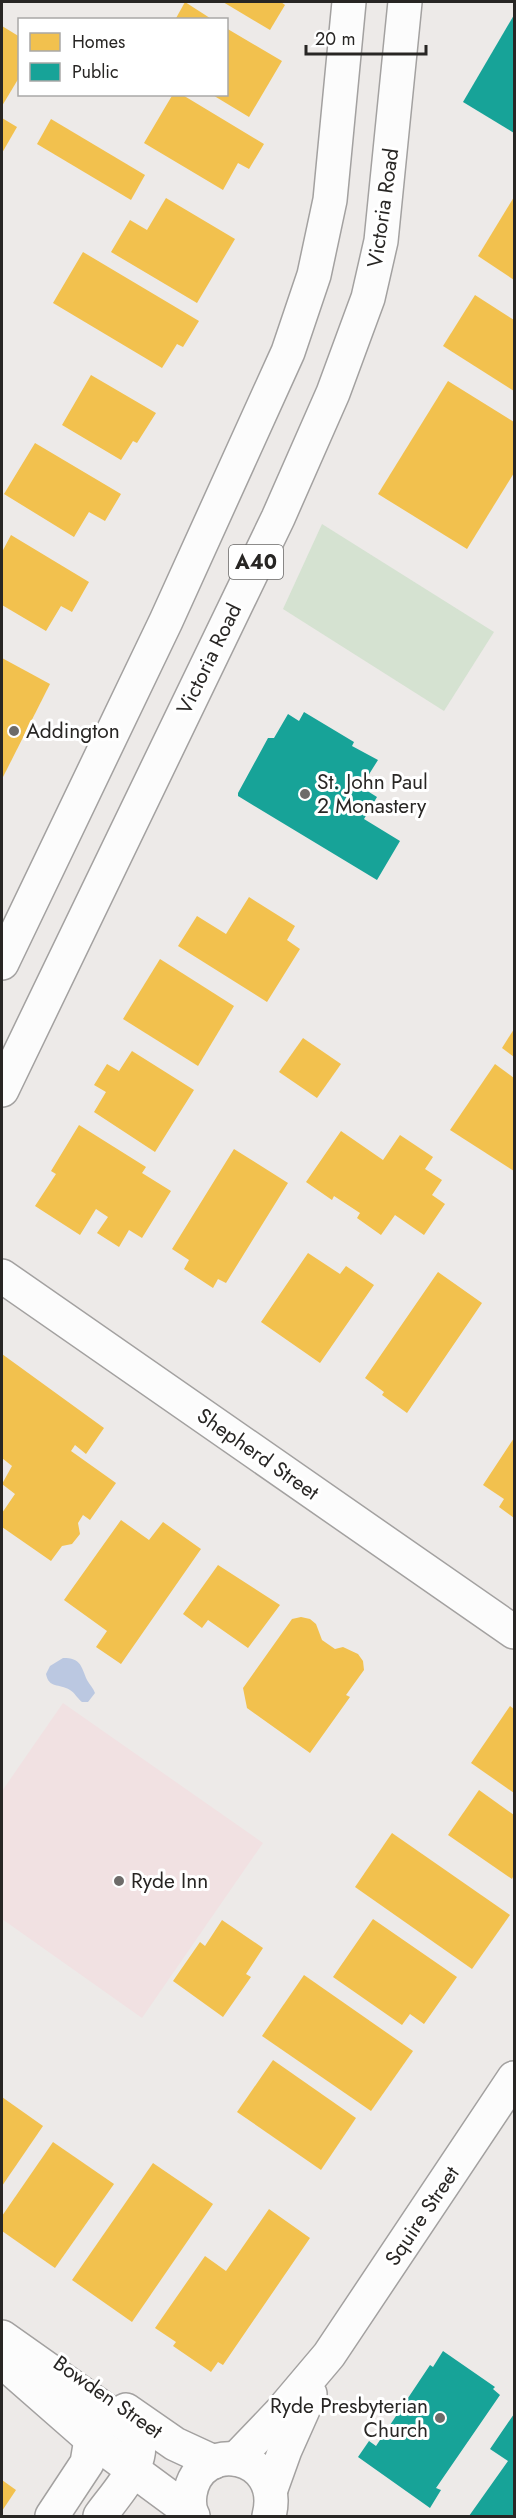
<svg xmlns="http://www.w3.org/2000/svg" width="516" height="2518" font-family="Jost,sans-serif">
  <rect width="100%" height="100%" fill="#edeae8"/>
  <polygon fill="#f1e1e2" points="63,1703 263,1843 142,2018 2,1919 2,1791"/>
  <polygon fill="#d5e2d1" points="322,524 494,632 444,711 283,609"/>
  <path fill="#bbc8e1" d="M63,1658c18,0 18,8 24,22 3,5 6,8 8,13l-7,9h-6c-5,-4 -7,-9 -12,-12 -11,-7 -21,-1 -24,-16l4,-8z"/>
  <g fill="#f2c14e">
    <polygon points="185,2 213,20 175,20"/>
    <polygon points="223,2 281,2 285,5 270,30"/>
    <polygon points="2,26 20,37 20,76 2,106"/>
    <polygon points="226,28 282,61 249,117 211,94 226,94"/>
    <polygon points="173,94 181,94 264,144 249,169 238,163 223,190 144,143"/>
    <polygon points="2,118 17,127 2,153"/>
    <polygon points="51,119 145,175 131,200 37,144"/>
    <polygon points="514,197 514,280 478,256"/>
    <polygon points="166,198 235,239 197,303 111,252 130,220 147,230"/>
    <polygon points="83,252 199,321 183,347 177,344 162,368 53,303"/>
    <polygon points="475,295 514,320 514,391 443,346"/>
    <polygon points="91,375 156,413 137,443 133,441 121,460 62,425"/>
    <polygon points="448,381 514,422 514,473 467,549 378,494"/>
    <polygon points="35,443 121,494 105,521 89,512 74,537 4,494"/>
    <polygon points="11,535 89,582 72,612 61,606 46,631 2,605 2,552"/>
    <polygon points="2,658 50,684 2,779"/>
    <polygon points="249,897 295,926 287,940 300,949 267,1002 178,946 197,916 226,934"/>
    <polygon points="160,959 234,1006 198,1066 123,1019"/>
    <polygon points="514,1029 514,1057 502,1048"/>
    <polygon points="303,1038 341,1064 317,1098 279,1072"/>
    <polygon points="132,1051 194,1090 155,1152 94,1112 106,1092 94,1085 107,1064 119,1071"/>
    <polygon points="495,1064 514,1078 514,1171 450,1130"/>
    <polygon points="79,1125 146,1167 142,1173 171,1191 142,1238 129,1230 119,1247 97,1233 108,1217 96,1209 80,1235 35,1206 56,1174 51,1171"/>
    <polygon points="341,1131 383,1160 400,1135 433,1157 425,1169 442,1180 432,1195 445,1204 424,1235 395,1215 381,1235 357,1218 360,1213 334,1196 332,1200 306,1182"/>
    <polygon points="234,1149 288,1183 226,1283 218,1279 213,1288 184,1269 189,1260 172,1249"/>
    <polygon points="308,1253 340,1274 346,1266 374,1285 320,1363 261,1322"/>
    <polygon points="438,1272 482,1303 407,1413 382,1395 384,1392 365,1378"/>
    <polygon points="2,1354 104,1428 86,1454 75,1445 71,1451 116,1483 90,1520 83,1515 78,1523 80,1534 72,1544 62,1546 51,1561 2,1527 2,1513 15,1494 2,1484 12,1466 2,1458"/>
    <polygon points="514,1438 514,1518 499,1507 504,1499 483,1485"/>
    <polygon points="121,1520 149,1540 163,1522 201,1549 121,1664 96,1647 107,1631 64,1600"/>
    <polygon points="218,1565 280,1605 248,1648 208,1620 202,1628 183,1614"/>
    <polygon points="301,1617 310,1619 316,1624 322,1640 335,1649 343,1647 358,1654 363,1661 364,1670 346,1695 350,1697 310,1753 247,1708 243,1688 292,1619"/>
    <polygon points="510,1706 514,1709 514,1793 471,1763"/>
    <polygon points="479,1790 514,1815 514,1875 512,1879 448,1835"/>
    <polygon points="392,1833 510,1915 472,1969 355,1887"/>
    <polygon points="373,1919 457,1977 424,2024 410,2014 402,2025 333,1977"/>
    <polygon points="222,1920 263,1948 246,1974 251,1977 223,2017 173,1981 200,1942 205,1946"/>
    <polygon points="304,1975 413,2051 371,2111 262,2036"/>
    <polygon points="273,2060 356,2118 321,2170 237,2112"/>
    <polygon points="2,2097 43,2126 2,2186"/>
    <polygon points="53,2142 114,2184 55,2268 2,2231 2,2216"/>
    <polygon points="153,2163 213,2204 132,2322 72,2280"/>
    <polygon points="269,2209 310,2238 223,2365 218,2362 211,2372 173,2346 176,2342 155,2328 205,2256 226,2271"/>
    <polygon points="2,2480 16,2490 2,2511"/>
  </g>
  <g fill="#17a398">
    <polygon points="514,15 514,133 463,102"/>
    <polygon points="304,712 354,742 352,746 378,760 361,787 377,797 364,819 400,841 377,880 238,796 238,793 268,738 274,738 288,714 299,721"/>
    <polygon points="443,2351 495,2387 493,2389 500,2395 436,2488 441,2490 430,2508 358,2457 369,2441 376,2446 430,2365 433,2367"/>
    <polygon points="514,2414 514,2516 469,2516 508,2461 490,2449"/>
  </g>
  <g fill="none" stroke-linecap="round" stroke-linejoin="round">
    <g stroke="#a3a1a0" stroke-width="36">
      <g id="minor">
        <polyline points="2,1276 514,1632"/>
        <path d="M2,2337l133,94c15,30 -19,62 -35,85"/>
        <polyline points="2,2361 91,2439 190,2512"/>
        <polyline points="126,2410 175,2444 214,2462"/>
        <polyline points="236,2459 280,2413 329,2355 514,2078"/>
        <polyline points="271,2489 285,2450 310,2394"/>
        <polyline points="52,2516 87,2463 91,2439"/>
        <path d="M193,2516c-4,-7 -4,-14 -3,-22 9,-57 95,-41 79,22"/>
      </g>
    </g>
    <g stroke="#a3a1a0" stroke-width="36">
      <g id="highway">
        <polyline points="2,963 166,621 288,352 314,275 330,200 349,2"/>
        <polyline points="2,1090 278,518 333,393 368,298 381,241 405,2"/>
      </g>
    </g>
    <use href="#minor" stroke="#fcfcfc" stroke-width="33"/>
    <use href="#highway" stroke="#fcfcfc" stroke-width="33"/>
  </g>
  <g fill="#6d6b69" stroke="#fff" stroke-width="2">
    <circle cx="14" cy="731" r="6"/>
    <circle cx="305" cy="794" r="6"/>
    <circle cx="119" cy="1881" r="6"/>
    <circle cx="440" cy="2418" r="6"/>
  </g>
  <g text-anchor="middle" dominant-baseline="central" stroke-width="6" stroke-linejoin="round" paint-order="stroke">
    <rect fill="#fff" stroke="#686766" stroke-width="1.5" x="229" y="545" width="54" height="34" rx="4.5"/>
    <g font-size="20" font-weight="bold" fill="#282624">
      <text x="256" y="562">A40</text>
    </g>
    <g font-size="21" fill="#282624" stroke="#fff">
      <text transform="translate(383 208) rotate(-82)">Victoria Road</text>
      <text transform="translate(209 659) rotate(-64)">Victoria Road</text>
      <text transform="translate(258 1454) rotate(35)">Shepherd Street</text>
      <text transform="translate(422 2216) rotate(-56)">Squire Street</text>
      <text transform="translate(108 2397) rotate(35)">Bowden Street</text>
    </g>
    <g font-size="21" fill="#282624" stroke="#fff" text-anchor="start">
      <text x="26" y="731">Addington</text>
      <text x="317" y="782">St. John Paul<tspan x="317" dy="24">2 Monastery</tspan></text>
      <text x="131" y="1881">Ryde Inn</text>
      <text x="428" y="2406" text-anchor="end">Ryde Presbyterian<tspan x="428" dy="24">Church</tspan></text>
    </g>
  </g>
  <rect width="516" height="2518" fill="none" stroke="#282624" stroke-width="6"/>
  <rect x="18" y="18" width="210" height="78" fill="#ffffff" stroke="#a9a8a7" stroke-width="1.5"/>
  <rect x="30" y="33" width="30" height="18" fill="#f2c14e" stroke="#a9a8a7" stroke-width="1.5"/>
  <text x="72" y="48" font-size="18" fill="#282624">Homes</text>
  <rect x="30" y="63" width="30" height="18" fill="#17a398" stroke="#a9a8a7" stroke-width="1.5"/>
  <text x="72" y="78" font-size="18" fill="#282624">Public</text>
  <path d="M306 45v9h120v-9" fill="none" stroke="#282624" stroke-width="3"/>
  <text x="315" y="45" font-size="18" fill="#282624" stroke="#ffffff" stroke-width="4.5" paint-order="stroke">20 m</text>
</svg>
